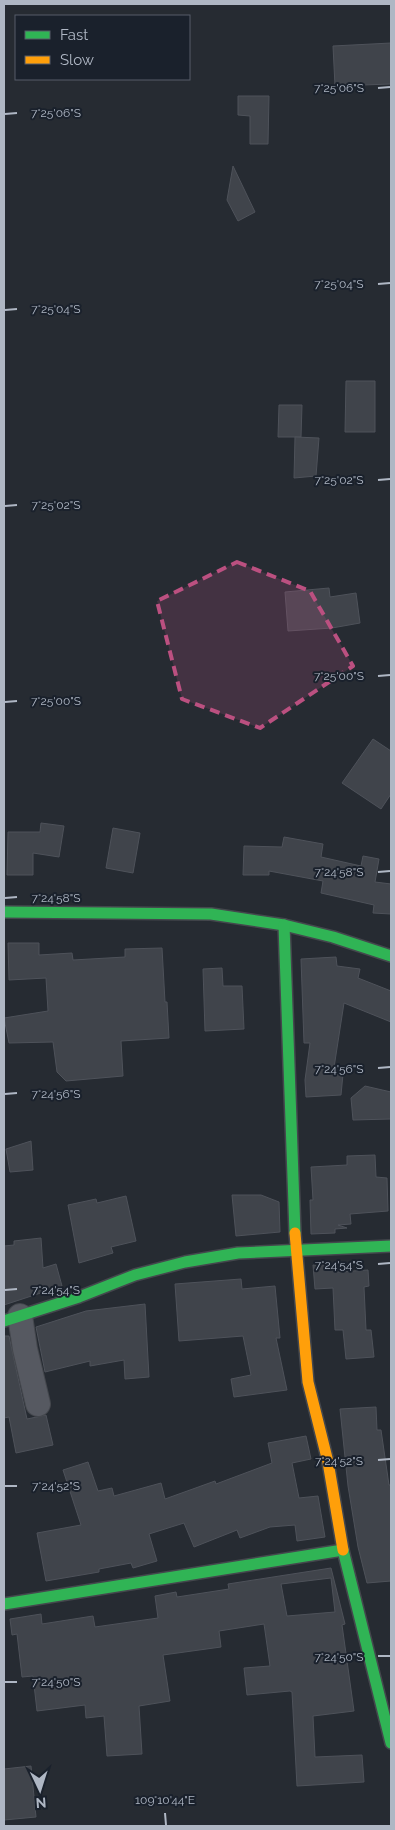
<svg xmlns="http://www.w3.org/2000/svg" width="395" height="1830" font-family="Raleway,sans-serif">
  <rect width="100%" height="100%" fill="#262b32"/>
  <g fill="#40444b" stroke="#4e525a" fill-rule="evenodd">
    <polygon points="391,43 391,84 335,86 333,46"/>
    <polygon points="238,96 269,96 268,144 250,144 250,116 238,115"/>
    <polygon points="233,166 255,212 238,221 227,200"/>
    <polygon points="346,381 375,381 375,432 345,432"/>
    <polygon points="279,405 302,405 301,437 278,437"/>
    <polygon points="295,437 319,438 316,476 294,478"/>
    <polygon points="329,588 330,597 356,593 360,623 332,628 288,631 285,592"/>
    <polygon points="373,739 391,751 391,794 381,809 342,783"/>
    <polygon points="41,823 64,826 59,857 33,853 33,875 7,875 8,832 40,832"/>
    <polygon points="113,828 140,833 133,873 106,868"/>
    <polygon points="284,837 323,844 321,857 361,866 363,856 379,859 375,882 391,884 391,914 373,913 374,905 321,893 323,881 269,871 269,875 243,875 244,846 282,847"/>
    <polygon points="8,943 39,943 39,955 72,953 73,960 125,957 125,949 162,948 165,1002 167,1002 169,1038 121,1041 123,1076 66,1081 57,1072 53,1042 9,1043 4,1018 48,1011 46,978 9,980"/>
    <polygon points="336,957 337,966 360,969 358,978 391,991 391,1022 344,1003 333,1074 343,1074 341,1095 306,1097 305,1080 310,1043 304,1043 301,959"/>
    <polygon points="222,968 223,986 242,986 244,1029 205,1031 203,969"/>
    <polygon points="365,1086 391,1092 391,1119 353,1120 351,1098"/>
    <polygon points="31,1141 33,1170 10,1172 6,1149"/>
    <polygon points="375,1155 376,1177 387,1178 388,1211 350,1214 351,1224 338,1225 347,1228 335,1229 335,1233 311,1234 310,1200 313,1200 311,1167 347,1165 347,1156"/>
    <polygon points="232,1195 261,1195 279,1202 280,1232 236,1236"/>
    <polygon points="126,1196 136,1241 111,1247 113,1253 79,1263 68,1205 96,1199 97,1203"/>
    <polygon points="41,1238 43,1268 56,1264 62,1286 4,1305 4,1246 14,1245 14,1241"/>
    <polygon points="336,1264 337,1272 368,1270 369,1286 364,1287 366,1330 371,1330 374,1357 346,1359 343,1330 335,1330 333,1288 315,1289 313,1265"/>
    <polygon points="241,1279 242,1289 275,1286 280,1338 276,1338 287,1390 234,1397 231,1379 251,1375 243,1336 179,1341 175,1284"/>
    <polygon points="145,1304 149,1377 125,1379 124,1360 90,1366 90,1361 45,1372 36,1327 86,1311"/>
    <polygon points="4,1336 9,1336 27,1419 46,1415 53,1445 16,1453 9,1417 4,1418"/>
    <polygon points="376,1407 377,1430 381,1430 389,1485 391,1485 391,1581 367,1583 358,1547 348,1486 340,1409"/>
    <polygon points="306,1436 311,1459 292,1463 299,1498 318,1496 325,1537 297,1541 295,1525 270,1527 240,1538 237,1530 194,1547 184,1523 149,1534 157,1561 133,1568 131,1563 99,1569 99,1572 46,1581 37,1533 81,1525 63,1470 88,1462 98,1491 112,1488 114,1496 161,1483 165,1499 215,1481 216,1484 272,1463 268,1443"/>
    <path d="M331,1568l14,56 -3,1 12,86 -41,5 2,41 47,-2 2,27 -67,4 -5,-94 -2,-1 -43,4 -3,-27 26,-2 -6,-42 -45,7 2,16 -58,8 7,46 -31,5 3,48 -35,2 -3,-40 -18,2 -1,-13 -48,6 -4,-35 -11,1 -5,-43 -5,1 -2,-16 31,-5 1,10 51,-8 2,11 63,-9 -3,-22 21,-4 1,5 52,-8 -1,-5zM331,1578l4,34 -48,4 -6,-32z"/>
    <polygon points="31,1766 36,1817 4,1820 4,1769"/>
  </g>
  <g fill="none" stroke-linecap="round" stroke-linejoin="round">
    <g stroke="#44474d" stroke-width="26">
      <polyline id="street" points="20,1316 25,1349 38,1404"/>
    </g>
    <g stroke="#44474d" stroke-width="14">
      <g id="fast">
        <polyline points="4,912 211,914 284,925 333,937 391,956"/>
        <polyline points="284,925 295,1233"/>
        <polyline points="4,1321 79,1297 135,1275 185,1262 238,1253 391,1246"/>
        <polyline points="343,1550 391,1743"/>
        <polyline points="4,1604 343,1550"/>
      </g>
    </g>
    <g stroke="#44474d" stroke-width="14">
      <polyline id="slow" points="295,1233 308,1382 328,1462 343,1550"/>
    </g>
    <use href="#street" stroke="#565961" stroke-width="24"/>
    <use href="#fast" stroke="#30b455" stroke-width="11"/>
    <use href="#slow" stroke="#ff9f0a" stroke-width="11"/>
  </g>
  <path fill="#bb5080" fill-opacity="0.2" stroke="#bb5080" stroke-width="4" stroke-dasharray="10 6" stroke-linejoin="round" d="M237,562l73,29 43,75 -93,62 -78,-29 -25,-98z"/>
  <path fill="none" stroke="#afb7c4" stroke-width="2" d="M378,88l12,-1M5,114l12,-1M378,284l12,-1M5,310l12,-1M378,480l12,-1M5,506l12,-1M378,676l12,-1M5,702l12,-1M378,872l12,-1M5,898l12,-1M378,1068l12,-1M5,1094l12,-1M378,1264l12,-1M5,1290l12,-1M378,1460l12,-1M5,1486h12M378,1656h12M5,1682h12M165,1813l1,12"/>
  <g font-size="12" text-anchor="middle" fill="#afb7c4" stroke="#1a212c" stroke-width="4" stroke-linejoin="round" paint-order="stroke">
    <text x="339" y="92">7°25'06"S</text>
    <text x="56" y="117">7°25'06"S</text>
    <text x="339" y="288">7°25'04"S</text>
    <text x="56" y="313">7°25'04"S</text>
    <text x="339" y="484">7°25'02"S</text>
    <text x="56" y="509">7°25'02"S</text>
    <text x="339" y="680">7°25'00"S</text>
    <text x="56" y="705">7°25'00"S</text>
    <text x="339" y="876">7°24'58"S</text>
    <text x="56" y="902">7°24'58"S</text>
    <text x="339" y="1073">7°24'56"S</text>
    <text x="56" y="1098">7°24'56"S</text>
    <text x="339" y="1269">7°24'54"S</text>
    <text x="56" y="1294">7°24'54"S</text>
    <text x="339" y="1465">7°24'52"S</text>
    <text x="56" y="1490">7°24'52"S</text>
    <text x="339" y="1661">7°24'50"S</text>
    <text x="56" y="1686">7°24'50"S</text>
    <text x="165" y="1804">109°10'44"E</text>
  </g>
  <rect width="395" height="1830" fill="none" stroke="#afb7c4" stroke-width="10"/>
  <rect x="15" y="15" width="175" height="65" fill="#1a212c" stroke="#565d69"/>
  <rect x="25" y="31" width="25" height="8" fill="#30b455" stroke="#565d69"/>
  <text x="60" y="40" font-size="15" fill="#afb7c4">Fast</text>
  <rect x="25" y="56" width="25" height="8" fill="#ff9f0a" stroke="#565d69"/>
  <text x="60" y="65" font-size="15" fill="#afb7c4">Slow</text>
  <g transform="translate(40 1790) rotate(176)" stroke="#1a212c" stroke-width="4" paint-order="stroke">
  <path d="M0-4L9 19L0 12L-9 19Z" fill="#afb7c4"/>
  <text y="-8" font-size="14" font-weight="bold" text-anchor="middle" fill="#afb7c4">N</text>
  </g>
</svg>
